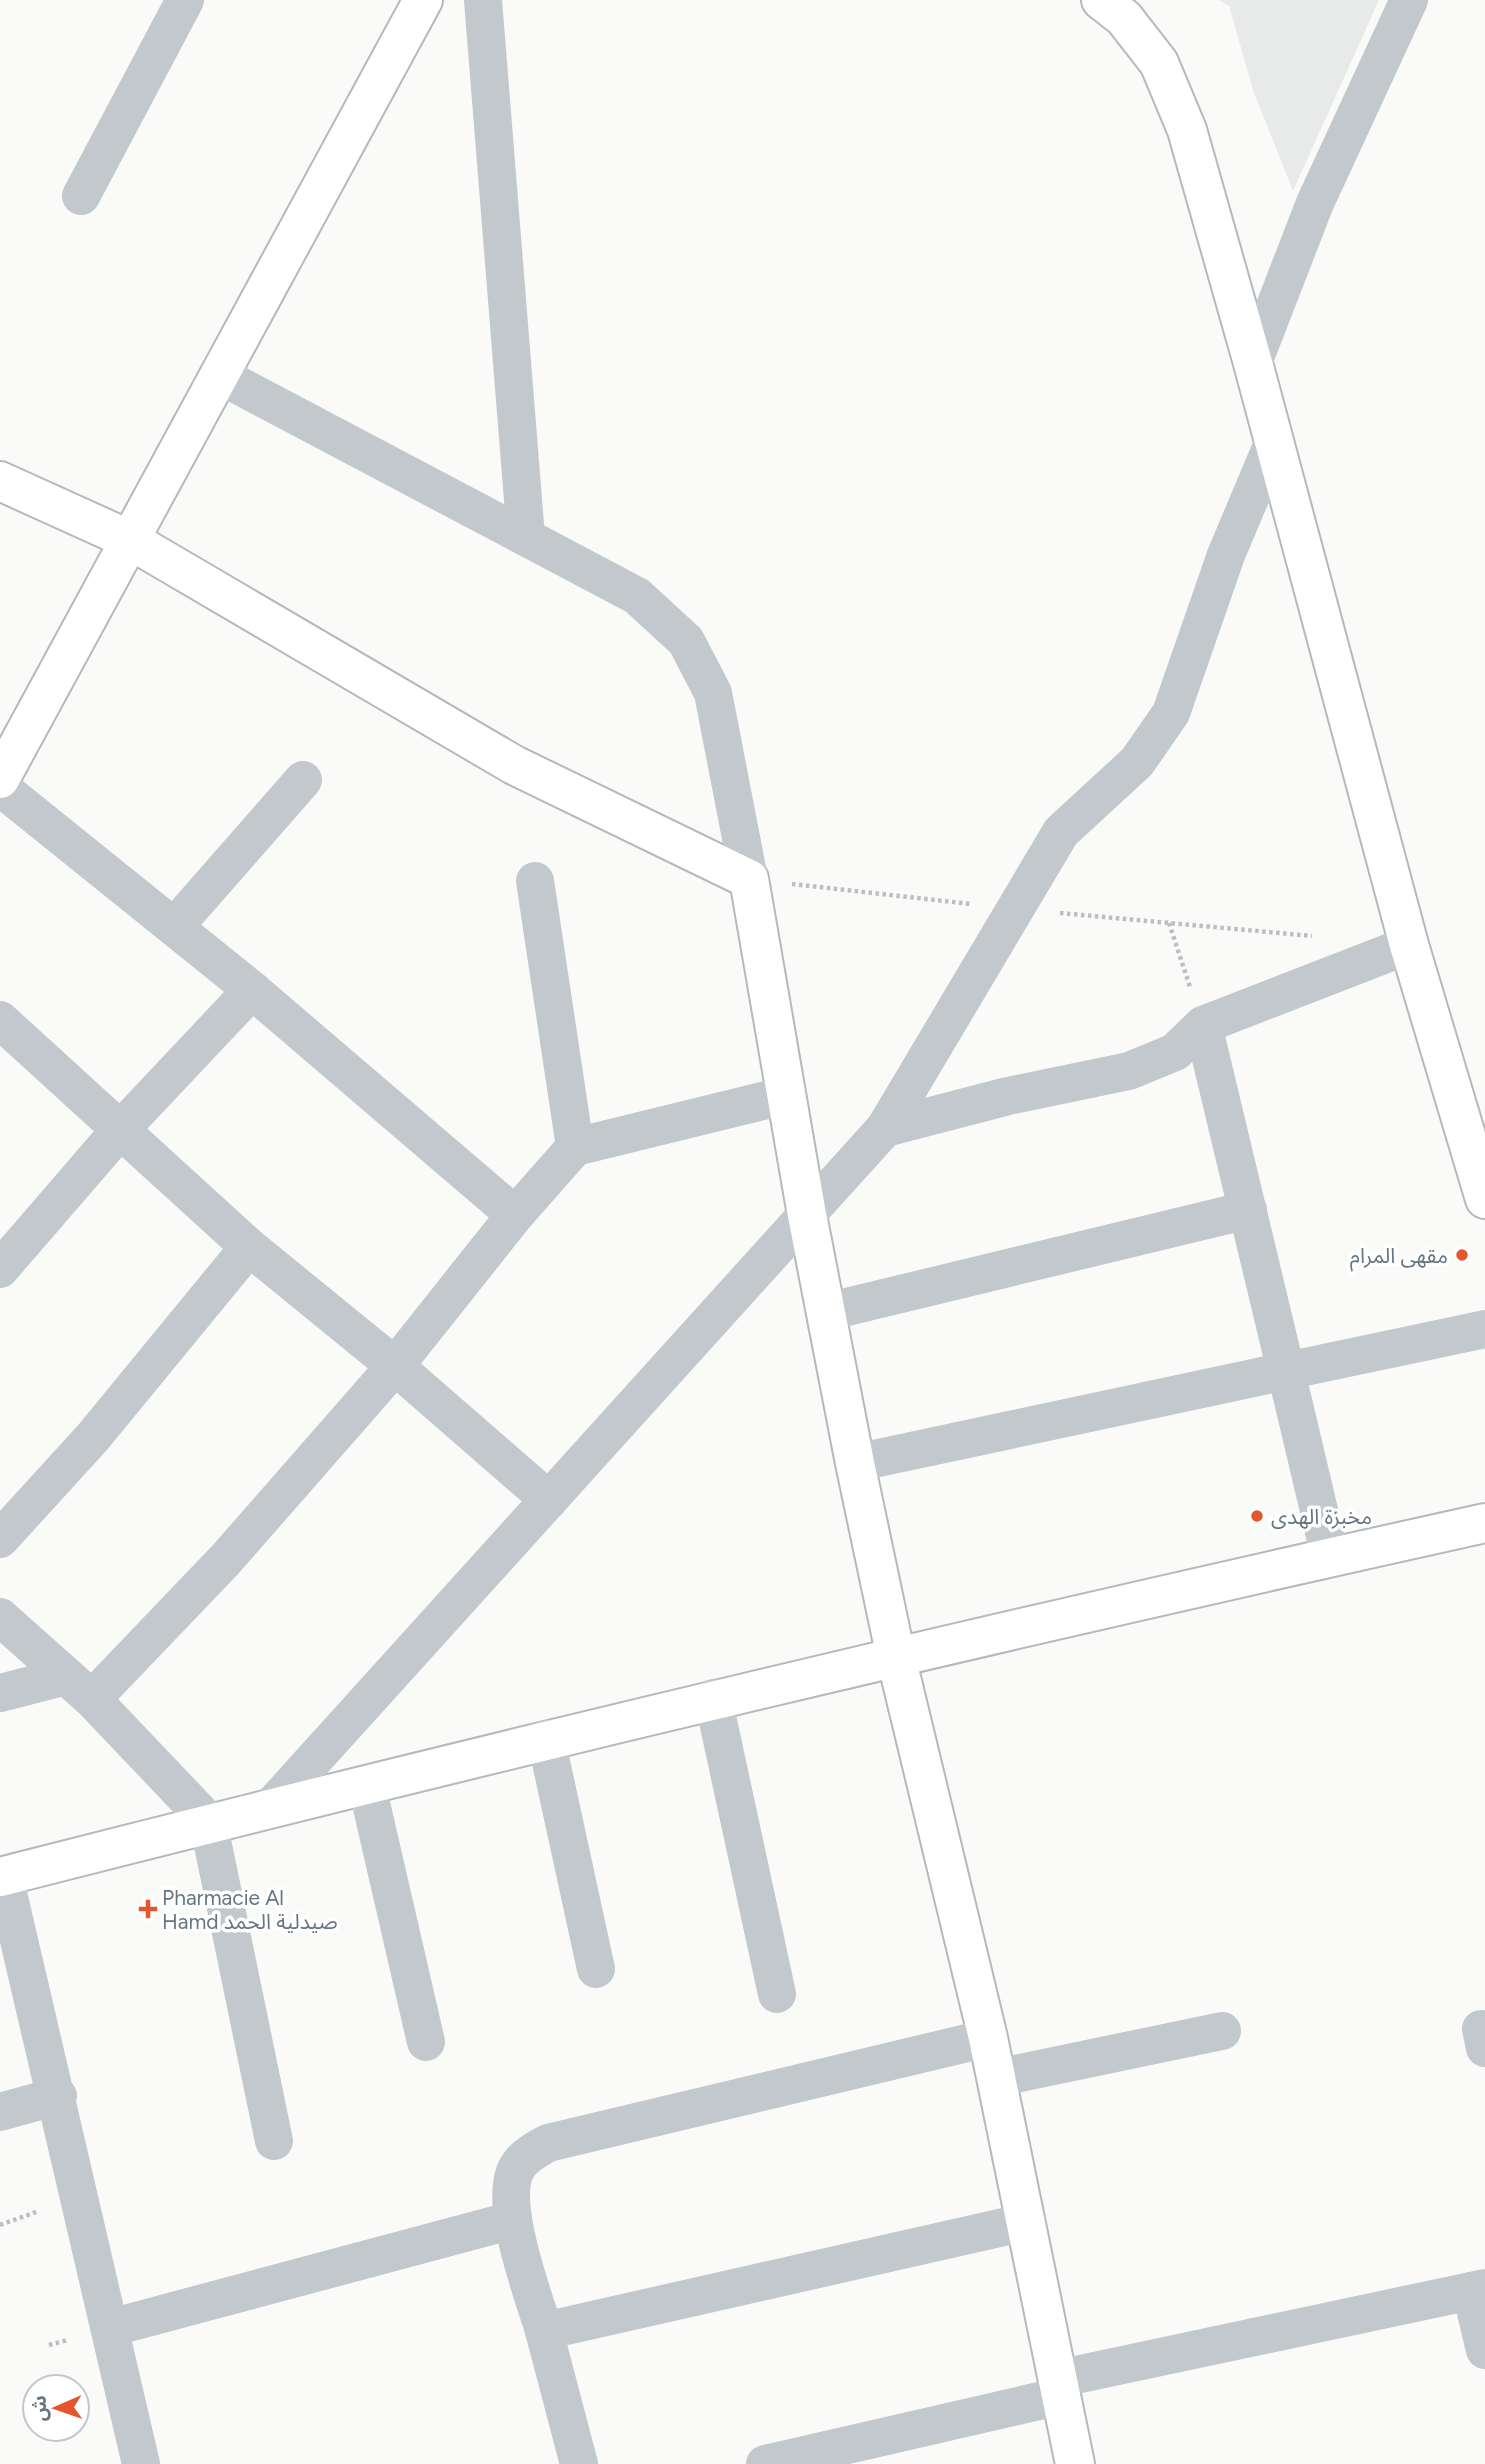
<svg xmlns="http://www.w3.org/2000/svg" width="1485" height="2464" font-family="Figtree,'Noto Sans Arabic',sans-serif">
  <rect width="100%" height="100%" fill="#fafaf8"/>
  <polygon fill="#e8e9e9" points="1219,0 1379,0 1293,191 1253,90 1229,6"/>
  <g fill="none" stroke-linecap="round" stroke-linejoin="round">
    <g stroke="#b3babf" stroke-width="42">
      <g id="secondary">
        <polyline points="1101,0 1124,18 1159,63 1187,130 1253,363 1409,945 1485,1199"/>
        <polyline points="0,481 130,540 514,765 749,879 807,1215 855,1463 896,1657 988,2038 1075,2464"/>
        <polyline points="0,779 423,0"/>
        <path d="M0,1877c493,-126 988,-244 1485,-354"/>
      </g>
    </g>
    <g stroke="#bbbfc2" stroke-width="4.5" stroke-dasharray="3.5 3.5" stroke-linecap="butt">
      <polyline points="792,884 971,904"/>
      <polyline points="1060,913 1312,936"/>
      <polyline points="1169,923 1190,987"/>
      <polyline points="0,2225 39,2211"/>
      <polyline points="49,2345 68,2340"/>
    </g>
    <g stroke="#c3c8cc" stroke-width="38">
      <polyline points="483,0 526,537"/>
      <polyline points="81,196 185,0"/>
      <polyline points="1253,363 1315,203 1409,0"/>
      <polyline points="219,375 637,596 686,641 713,693 749,879"/>
      <polyline points="0,787 252,990 120,1130 0,1269"/>
      <polyline points="535,881 575,1147"/>
      <polyline points="175,926 303,780"/>
      <polyline points="252,990 515,1215"/>
      <polyline points="0,1020 249,1247 93,1437 0,1539"/>
      <polyline points="885,1128 1008,1096 1129,1071 1175,1052 1203,1025 1409,945"/>
      <polyline points="826,1312 1248,1210"/>
      <polyline points="855,1463 1286,1371 1203,1025"/>
      <polyline points="549,1500 395,1366 515,1215 575,1147 787,1095"/>
      <polyline points="1330,1557 1286,1371 1485,1329"/>
      <polyline points="0,1617 92,1699 208,1821 274,2141"/>
      <polyline points="0,1693 66,1676"/>
      <polyline points="713,1698 777,1994"/>
      <polyline points="92,1699 226,1559 395,1366 249,1247"/>
      <polyline points="546,1739 596,1969"/>
      <polyline points="367,1786 426,2042"/>
      <polyline points="270,1808 885,1128 1061,832 1137,762 1171,713 1226,555 1274,441"/>
      <polyline points="4,1876 141,2464"/>
      <polyline points="1481,2029 1485,2048"/>
      <polyline points="996,2078 1222,2031"/>
      <polyline points="0,2112 58,2096"/>
      <polyline points="1471,2291 1485,2350"/>
      <polyline points="110,2328 513,2220"/>
      <path d="M544,2331c-11,-37 -48,-132 -26,-165 7,-11 19,-17 30,-23l440,-105"/>
      <polyline points="1057,2379 1485,2288"/>
      <polyline points="579,2464 544,2331 1026,2222"/>
      <polyline points="765,2464 1061,2396"/>
    </g>
    <use href="#secondary" stroke="#fff" stroke-width="38"/>
  </g>
  <g fill="#e4572e" stroke="#fff" stroke-width="2.5">
    <circle cx="1462" cy="1255" r="7"/>
    <circle cx="1257" cy="1516" r="7"/>
    <path d="M144.5 1898.5h7v7h7v7h-7v7h-7v-7h-7v-7h7z"/>
  </g>
  <g text-anchor="middle" dominant-baseline="central" stroke-width="7" stroke-linejoin="round" paint-order="stroke">
    <g font-size="21" fill="#657683" stroke="#fff" text-anchor="start">
      <text x="1448" y="1255" text-anchor="end">مقهى المرام</text>
      <text x="1271" y="1516">مخبزة الهدى</text>
      <text x="162" y="1897">Pharmacie Al<tspan x="162" dy="24">Hamd صيدلية الحمد</tspan></text>
    </g>
  </g>
  <g transform="translate(56 2408) rotate(268)"><circle r="33" fill="#ffffff" stroke="#c1c8cd" stroke-width="2"/>
  <path d="M0-5L12 26L0 18L-12 26Z" fill="#e4572e"/>
  <text y="-10" font-size="19" font-weight="bold" text-anchor="middle" fill="#657683">ش</text>
  </g>
</svg>
